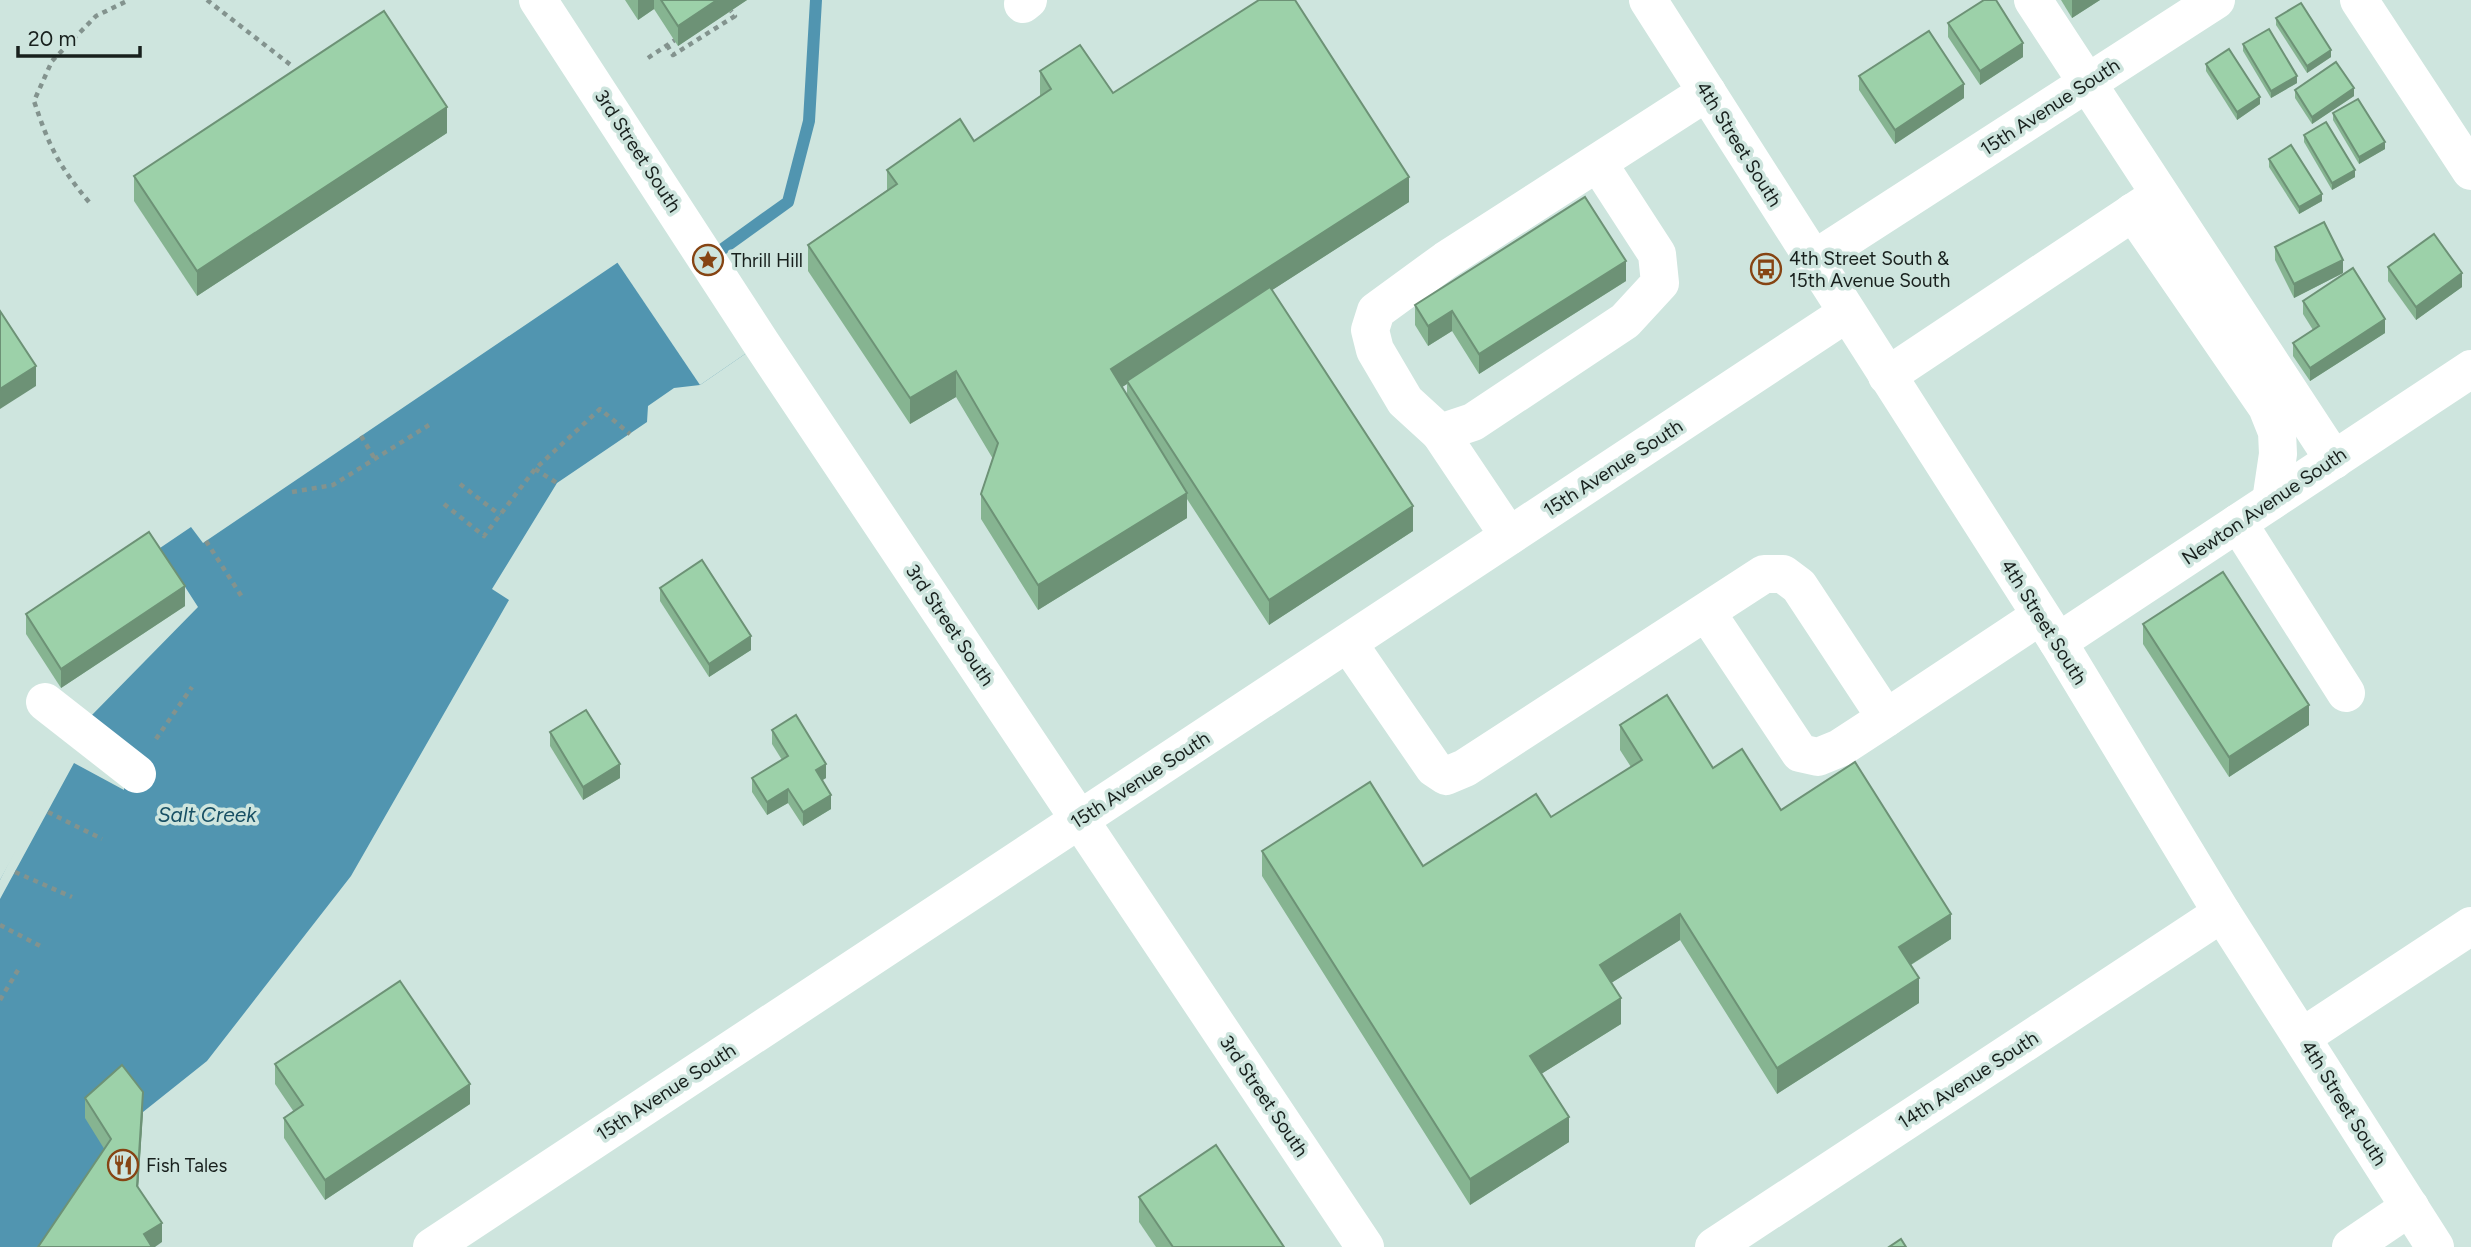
<svg xmlns="http://www.w3.org/2000/svg" width="2471" height="1247" font-family="Figtree,sans-serif">
  <rect width="100%" height="100%" fill="#cee5de"/>
  <polygon fill="#5195b0" points="682,219 761,343 700,385 674,388 648,406 647,422 557,483 492,589 509,600 351,876 207,1061 143,1112 51,1247 0,1247 0,880 90,717 198,607 160,548 191,527 203,543"/>
  <g fill="#cee5de">
    <polygon points="680,216 764,341 700,385 615,259"/>
    <polygon points="70,743 124,786 124,790 74,763 0,899 0,880"/>
  </g>
  <g fill="none" stroke-linecap="round" stroke-linejoin="round">
    <polyline stroke="#5195b0" stroke-width="12" points="710,258 788,202 809,121 816,0"/>
    <g stroke="#83938e" stroke-width="4.5" stroke-dasharray="5 5" stroke-linecap="butt">
      <polyline points="207,0 292,66"/>
      <polyline points="667,45 673,55 735,16 731,11"/>
      <polyline points="648,58 675,40"/>
      <path d="M89,202c-31,-37 -40,-56 -55,-101l18,-40 44,-45 33,-16"/>
      <polyline points="361,436 375,459"/>
      <polyline points="535,469 557,483"/>
      <polyline points="460,484 500,515"/>
      <polyline points="292,492 333,485 429,425"/>
      <polyline points="444,504 484,536 535,469 600,409 630,434"/>
      <polyline points="206,541 242,597"/>
      <polyline points="156,739 192,687"/>
      <polyline points="48,812 102,839"/>
      <polyline points="15,872 72,897"/>
      <polyline points="0,925 44,948"/>
      <polyline points="0,1000 18,970"/>
    </g>
    <g stroke="#fff" stroke-width="38">
      <polyline points="538,0 761,343 1365,1247"/>
      <polyline points="2033,0 2334,460"/>
      <polyline points="2359,0 2471,171"/>
      <polyline points="1023,4 1028,0"/>
      <polyline points="1598,163 1657,254 1660,283 1625,321 1473,422 1440,433 1405,401 1375,350 1370,330 1376,311 1446,260 1707,92"/>
      <polyline points="2133,212 2267,407 2277,432 2278,454 2271,501"/>
      <polyline points="1813,260 2216,0"/>
      <polyline points="1887,376 2153,199"/>
      <polyline points="1440,433 1509,536"/>
      <polyline points="2238,523 2346,693"/>
      <polyline points="2058,642 2471,369"/>
      <polyline points="1348,643 1434,768 1446,776 1465,768 1764,574 1783,574 1799,586 1886,718 1840,748 1818,757 1800,753 1707,613"/>
      <polyline points="45,702 137,774"/>
      <polyline points="1886,718 2040,616"/>
      <polyline points="2302,1037 2471,926"/>
      <polyline points="432,1247 1847,313"/>
      <polyline points="1714,1247 2222,913"/>
      <polyline points="2351,1247 2410,1207"/>
    </g>
    <polyline stroke="#fff" stroke-width="38" points="1648,0 2058,642 2222,913 2435,1247"/>
  </g>
  <g fill="#86b491" fill-rule="evenodd">
    <polygon points="625,0 747,0 678,46 654,9 638,20"/>
    <polygon points="2061,0 2100,0 2072,18"/>
    <polygon points="2276,18 2331,57 2307,73 2276,25"/>
    <polygon points="1948,23 2023,57 1980,85 1948,37"/>
    <polygon points="2243,44 2297,83 2271,98 2243,51"/>
    <polygon points="2206,64 2260,104 2237,120 2206,71"/>
    <path d="M1040,71l73,22 296,109 -137,88 141,241 -144,94 -82,-126v19l-149,92 -57,-91v-25l12,-35 -37,-62 -46,27 -102,-153v-26l79,-55v-20l87,-29 66,-45zM1127,384v10l-5,-7z"/>
    <polygon points="1859,76 1964,98 1895,144 1859,90"/>
    <polygon points="2295,90 2354,96 2312,124 2295,98"/>
    <polygon points="2333,113 2385,149 2359,164 2333,120"/>
    <polygon points="447,133 197,296 134,201 134,176"/>
    <polygon points="2304,135 2355,177 2332,190 2304,142"/>
    <polygon points="2269,159 2322,201 2299,214 2269,167"/>
    <polygon points="2275,247 2343,273 2294,298 2275,260"/>
    <polygon points="2388,267 2462,287 2416,320 2388,281"/>
    <polygon points="1626,281 1479,374 1452,331 1428,346 1415,325 1415,305"/>
    <polygon points="2303,301 2385,333 2310,381 2293,356 2293,343 2313,330 2303,314"/>
    <polygon points="660,588 751,650 709,677 660,601"/>
    <polygon points="185,606 61,688 26,634 26,614"/>
    <polygon points="2143,624 2309,725 2229,777 2143,644"/>
    <polygon points="1620,725 1713,768 1781,810 1951,939 1911,965 1919,1003 1777,1094 1680,940 1611,983 1621,1024 1541,1074 1569,1142 1470,1205 1262,876 1262,851 1423,866 1551,817 1631,767 1620,750"/>
    <polygon points="772,730 826,778 822,780 831,809 803,826 788,803 767,815 752,792 752,778 782,760 772,744"/>
    <polygon points="550,732 620,778 583,800 550,746"/>
    <polygon points="275,1064 470,1104 325,1200 284,1138 284,1118 294,1112 275,1084"/>
    <polygon points="85,1098 143,1112 138,1188 162,1242 85,1118"/>
    <polygon points="1139,1197 1284,1247 1156,1247 1139,1222"/>
  </g>
  <g fill="#6d9276">
    <polygon points="638,0 654,0 654,9 638,20"/>
    <polygon points="717,0 747,0 678,46 678,26"/>
    <polygon points="2072,0 2100,0 2072,18"/>
    <polygon points="2023,43 2023,57 1980,85 1980,71"/>
    <polygon points="2331,50 2331,57 2307,73 2307,66"/>
    <polygon points="2297,76 2297,83 2271,98 2271,91"/>
    <polygon points="1964,84 1964,98 1895,144 1895,130"/>
    <polygon points="2354,88 2354,96 2312,124 2312,117"/>
    <polygon points="2260,97 2260,104 2237,120 2237,112"/>
    <polygon points="447,107 447,133 197,296 197,271"/>
    <polygon points="2385,142 2385,149 2359,164 2359,157"/>
    <polygon points="2355,170 2355,177 2332,190 2332,183"/>
    <polygon points="1409,177 1409,202 1128,383 1127,381 1127,384 1111,394 1111,369"/>
    <polygon points="2322,194 2322,201 2299,214 2299,207"/>
    <polygon points="2343,260 2343,273 2294,298 2294,284"/>
    <polygon points="1626,261 1626,281 1479,374 1479,354"/>
    <polygon points="2462,273 2462,287 2416,320 2416,307"/>
    <polygon points="1452,311 1452,331 1428,346 1428,326"/>
    <polygon points="2385,319 2385,333 2310,381 2310,368"/>
    <polygon points="36,366 36,386 0,409 0,389"/>
    <polygon points="956,371 956,397 910,424 910,398"/>
    <polygon points="1187,493 1187,518 1038,610 1038,585"/>
    <polygon points="1413,506 1413,531 1269,625 1269,600"/>
    <polygon points="185,586 185,606 61,688 61,669"/>
    <polygon points="751,636 751,650 709,677 709,664"/>
    <polygon points="2309,705 2309,725 2229,777 2229,757"/>
    <polygon points="620,764 620,778 583,800 583,787"/>
    <polygon points="826,764 826,778 816,784 816,770"/>
    <polygon points="788,789 788,803 767,815 767,802"/>
    <polygon points="831,795 831,809 803,826 803,812"/>
    <polygon points="1680,914 1680,940 1600,990 1600,965"/>
    <polygon points="1951,914 1951,939 1899,972 1899,947"/>
    <polygon points="1919,978 1919,1003 1777,1094 1777,1068"/>
    <polygon points="1621,998 1621,1024 1530,1081 1530,1056"/>
    <polygon points="470,1084 470,1104 325,1200 325,1180"/>
    <polygon points="143,1092 143,1112 137,1206 137,1186"/>
    <polygon points="1569,1117 1569,1142 1470,1205 1470,1179"/>
    <polygon points="162,1223 162,1242 155,1247 144,1247 144,1234"/>
  </g>
  <g fill="#9cd1a9" stroke="#6d9276" stroke-width="2">
    <polygon points="661,0 717,0 678,26"/>
    <polygon points="1259,0 1295,0 1409,177 1111,369 1187,493 1038,585 981,494 998,443 956,371 910,398 808,245 897,184 887,170 960,119 974,141 1051,89 1040,71 1080,45 1113,93"/>
    <polygon points="1984,0 1996,0 2023,43 1980,71 1948,23"/>
    <polygon points="2301,3 2331,50 2307,66 2276,18"/>
    <polygon points="384,11 447,107 197,271 134,176"/>
    <polygon points="2269,29 2297,76 2271,91 2243,44"/>
    <polygon points="1929,31 1964,84 1895,130 1859,76"/>
    <polygon points="2229,49 2260,97 2237,112 2206,64"/>
    <polygon points="2336,62 2354,88 2312,117 2295,90"/>
    <polygon points="2358,99 2385,142 2359,157 2333,113"/>
    <polygon points="2326,122 2355,170 2332,183 2304,135"/>
    <polygon points="2291,145 2322,194 2299,207 2269,159"/>
    <polygon points="1585,197 1626,261 1479,354 1452,311 1428,326 1415,305"/>
    <polygon points="2324,222 2343,260 2294,284 2275,247"/>
    <polygon points="2434,234 2462,273 2416,307 2388,267"/>
    <polygon points="2353,268 2385,319 2310,368 2293,343 2319,326 2303,301"/>
    <polygon points="1270,287 1413,506 1269,600 1127,381"/>
    <polygon points="0,311 36,366 0,389"/>
    <polygon points="149,532 185,586 61,669 26,614"/>
    <polygon points="702,560 751,636 709,664 660,588"/>
    <polygon points="2223,572 2309,705 2229,757 2143,624"/>
    <polygon points="1667,695 1713,768 1742,749 1781,810 1855,762 1951,914 1899,947 1919,978 1777,1068 1680,914 1600,965 1621,998 1530,1056 1569,1117 1470,1179 1262,851 1370,782 1423,866 1536,794 1551,817 1642,760 1620,725"/>
    <polygon points="586,710 620,764 583,787 550,732"/>
    <polygon points="796,715 826,764 816,770 831,795 803,812 788,789 767,802 752,778 788,756 772,730"/>
    <polygon points="400,981 470,1084 325,1180 284,1118 303,1105 275,1064"/>
    <polygon points="122,1065 143,1092 137,1186 162,1223 144,1234 152,1247 38,1247 111,1139 85,1098"/>
    <polygon points="1216,1145 1284,1247 1173,1247 1139,1197"/>
    <polygon points="1901,1239 1906,1247 1889,1247"/>
  </g>
  <defs>
    <g id="sight-ring" transform="scale(1.575)"><circle r="9.5" fill="#cee5de" stroke="#864413" stroke-width="1.5"/><path d="M0-6L1.8-2.2L6-1.7L2.9 1.2L3.7 5.4L0 3.3L-3.7 5.4L-2.9 1.2L-6-1.7L-1.8-2.2Z" fill="#864413"/></g>
    <g id="bus-ring" transform="scale(1.575)"><circle r="9.5" fill="#cee5de" stroke="#864413" stroke-width="1.5"/><path d="M-5-6H5V4H4V6H2V4H-2V6H-4V4H-5ZM-3.5-4V0h7V-4ZM-3.5 1.2v1.5H-2V1.2ZM2 1.2v1.5H3.5V1.2Z" fill="#864413"/></g>
    <g id="restaurant-ring" transform="scale(1.575)"><circle r="9.5" fill="#cee5de" stroke="#864413" stroke-width="1.5"/><path d="M-5-6h1v4h1v-4h1v4h1v-4h1v5L-1.5 .5V6h-2V.5L-5-1ZM5-6V6H3V1.5H1.5Q1.5-4 5-6Z" fill="#864413"/></g>
  </defs>
  <g fill-rule="evenodd">
    <use href="#sight-ring" x="708" y="260"/>
    <use href="#bus-ring" x="1766" y="269"/>
    <use href="#restaurant-ring" x="123" y="1165"/>
  </g>
  <g text-anchor="middle" dominant-baseline="central" stroke-width="7" stroke-linejoin="round" paint-order="stroke">
    <g font-size="19" fill="#18201d" stroke="#cee5de">
      <text transform="translate(2050 107) rotate(-33)">15th Avenue South</text>
      <text transform="translate(1739 144) rotate(58)">4th Street South</text>
      <text transform="translate(638 151) rotate(57)">3rd Street South</text>
      <text transform="translate(1613 468) rotate(-33)">15th Avenue South</text>
      <text transform="translate(2264 506) rotate(-34)">Newton Avenue South</text>
      <text transform="translate(2044 622) rotate(58)">4th Street South</text>
      <text transform="translate(950 625) rotate(56)">3rd Street South</text>
      <text transform="translate(1140 780) rotate(-33)">15th Avenue South</text>
      <text transform="translate(1968 1080) rotate(-33)">14th Avenue South</text>
      <text transform="translate(666 1092) rotate(-33)">15th Avenue South</text>
      <text transform="translate(1264 1096) rotate(56)">3rd Street South</text>
      <text transform="translate(2344 1103) rotate(58)">4th Street South</text>
    </g>
    <g font-size="19" fill="#18201d" stroke="#cee5de" text-anchor="start">
      <text x="1789" y="258">4th Street South &amp;<tspan x="1789" dy="22">15th Avenue South</tspan></text>
      <text x="731" y="260">Thrill Hill</text>
      <text x="146" y="1165">Fish Tales</text>
    </g>
    <g font-size="21" font-style="italic" fill="#185064" stroke="#cee5de">
      <text x="207" y="814">Salt Creek</text>
    </g>
  </g>
  <path d="M18 46v10h122v-10" fill="none" stroke="#18201d" stroke-width="3.5"/>
  <text x="28" y="46" font-size="21" fill="#18201d" stroke="#cee5de" stroke-width="5" paint-order="stroke">20 m</text>
</svg>
